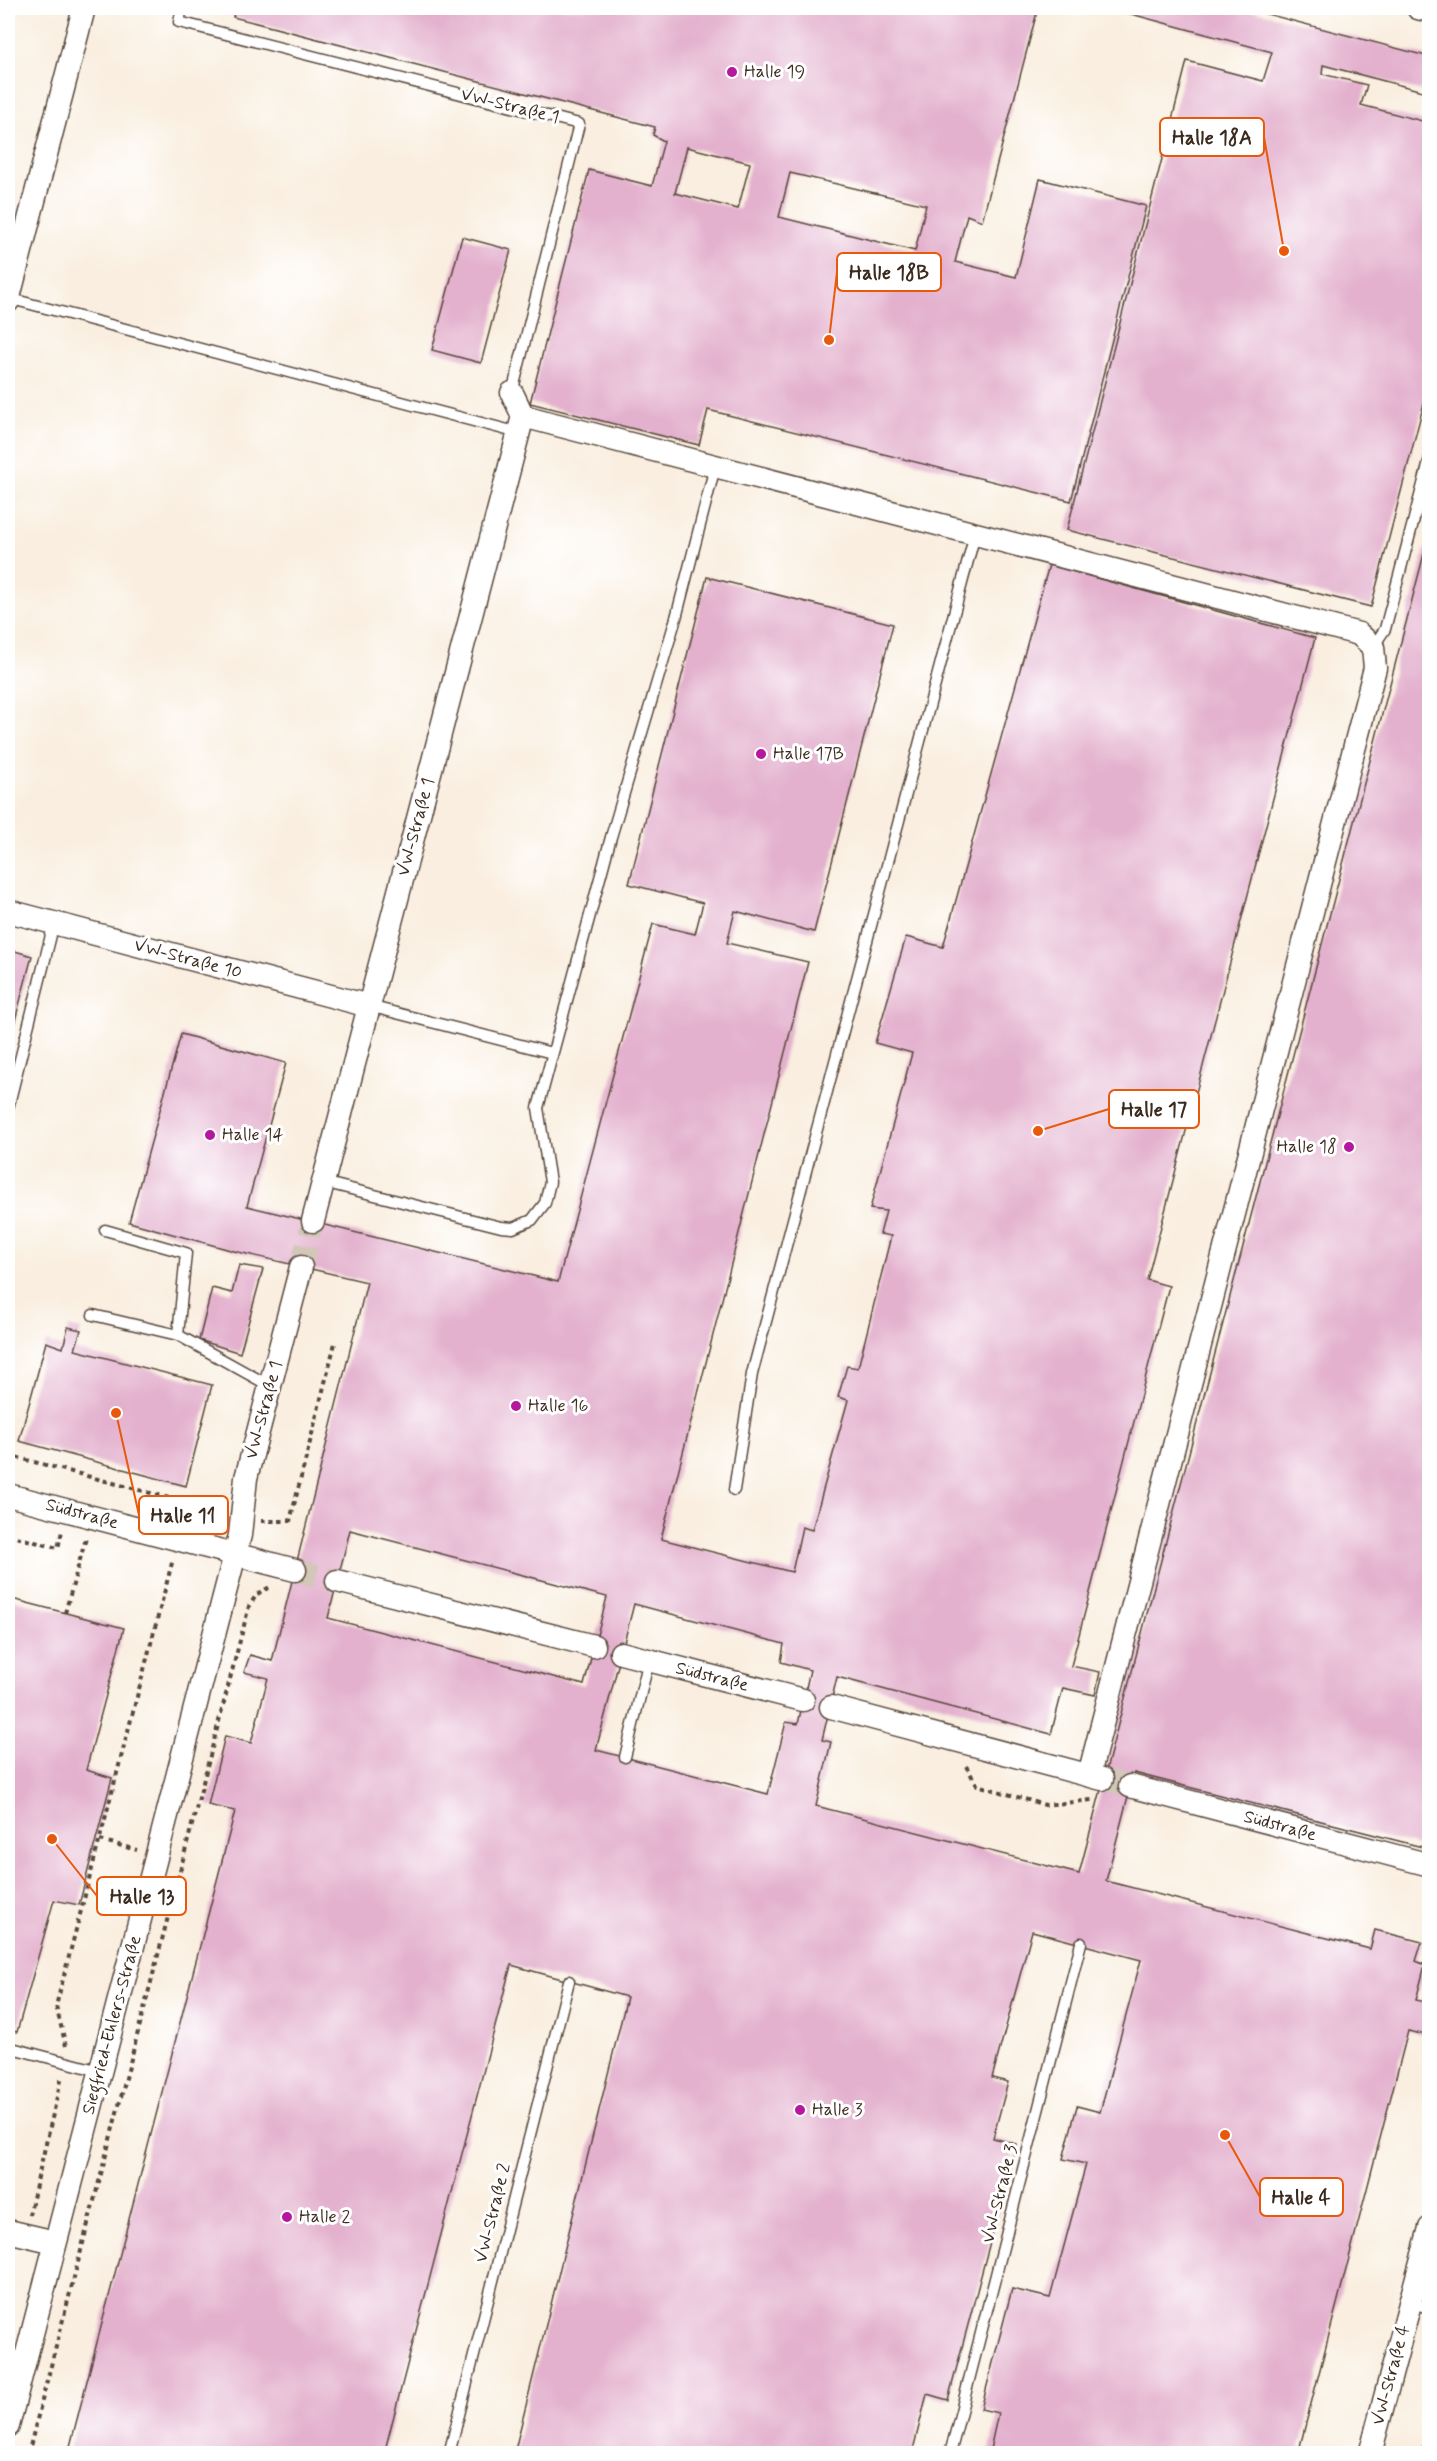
<svg xmlns="http://www.w3.org/2000/svg" width="1437" height="2461" font-family="Mynerve,sans-serif">
  <rect width="100%" height="100%" fill="#fff"/>
  <filter id="ink" filterUnits="userSpaceOnUse"><feTurbulence type="fractalNoise" baseFrequency=".0167" numOctaves="2"/><feDisplacementMap in="SourceGraphic" scale="12" xChannelSelector="R" yChannelSelector="G"/><feConvolveMatrix kernelMatrix="1 2 1 2 8 2 1 2 1" color-interpolation-filters="sRGB"/></filter>
  <filter id="wash" filterUnits="userSpaceOnUse"><feTurbulence type="fractalNoise" baseFrequency=".008" numOctaves="4" result="noise"/><feDisplacementMap in="SourceGraphic" scale="24" xChannelSelector="R" yChannelSelector="G"/><feGaussianBlur stdDeviation="1.35" result="paint"/><feColorMatrix in="noise" values="0 0 0 0 0 0 0 0 0 0 0 0 0 0 0 0 0 1.4 0 .05"/><feComposite in="paint" operator="in"/></filter>
  <g filter="url(#wash)">
    <rect width="100%" height="100%" fill="#f9eedf"/>
    <g id="blocks">
      <g fill="#e3b0cd" fill-rule="evenodd">
        <path d="M235,8h803l-56,213 -15,-6 -12,47 61,15 24,-98 106,27 -75,295 -363,-91 -9,35 -169,-42 59,-233 63,16 12,-45 -11,-6 2,-8 -422,-110zM687,147l63,16 -12,46 -63,-16zM790,173l136,32 -11,46 -136,-34z"/>
        <polygon points="1109,8 1244,8 1430,57 1430,93 1323,65 1322,74 1367,85 1361,105 1430,123 1430,380 1371,607 1067,530 1187,61 1263,81 1272,52"/>
        <polygon points="462,237 511,250 481,363 432,350"/>
        <path d="M1430,531v1318l-296,-76 -28,108 264,68 5,-19 47,12 -6,19 9,4 -9,35 14,3v33l-22,-5 -110,423h-309l9,-41 -17,-4 31,-120 38,9 36,-134 -23,-5 14,-53 23,6 41,-152 -109,-29 -40,147 16,4 -15,56 23,6 -68,256 -21,-6 -15,60h-398l113,-457 -116,-32 -127,489h-316l167,-643 -27,-6 17,-69 26,7 17,-65 -24,-6 6,-17 22,6 95,-379 -133,-31 -105,-29 52,-188 105,29 -39,143 311,76 95,-358 42,10 8,-31 -74,-19 78,-307 186,47 -79,308 -79,-21 -8,32 81,19 -147,577 131,33 10,-45 10,3 36,-130 -10,-3 9,-31 11,2 33,-132 -11,-2 6,-23 -16,-2 42,-156 -37,-10 31,-106 37,10 106,-382 266,73 -168,642 22,6 -98,380 29,6 -5,23 -32,-7 -12,46 -214,-57 -15,63 9,2 -15,64 263,68zM350,1530l257,67 -23,88 -256,-67zM634,1604l150,40 -3,18 29,8 -12,54 -12,-2 -18,72 -172,-44z"/>
        <polygon points="8,949 32,956 8,1047"/>
        <polygon points="239,1265 263,1269 240,1353 199,1340 212,1288 232,1293"/>
        <polygon points="68,1327 81,1330 75,1350 212,1385 186,1486 19,1441 46,1342 63,1348"/>
        <polygon points="8,1598 124,1628 86,1770 112,1778 79,1905 54,1900 17,2032 8,2030"/>
        <polygon points="1429,2424 1430,2454 1421,2454"/>
      </g>
    </g>
  </g>
  <g filter="url(#ink)">
    <use href="#blocks" fill-opacity="0" stroke="#58473b" stroke-width="1.5"/>
    <g fill="none" stroke-linecap="round" stroke-linejoin="round">
      <g stroke="#d3c7b8" stroke-width="22" stroke-dasharray="22 11" stroke-linecap="butt">
        <polyline points="301,1267 313,1221"/>
        <polyline points="295,1570 337,1581"/>
        <polyline points="1104,1779 1130,1786"/>
      </g>
      <g stroke="#58473b" stroke-width="13">
        <g id="service">
          <polyline points="182,8 179,22 579,124 512,393"/>
          <polyline points="8,298 519,433"/>
          <polyline points="1373,647 1385,629 1430,458"/>
          <polyline points="369,1006 552,1053"/>
          <polyline points="8,1108 54,923"/>
          <polyline points="323,1182 501,1227 513,1228 532,1220 545,1203 550,1182 538,1108 611,837 676,618 715,467"/>
          <polyline points="105,1230 186,1253 178,1335"/>
          <polyline points="93,1315 178,1335 270,1386"/>
          <polyline points="734,1490 752,1374 975,534"/>
          <polyline points="625,1757 649,1660"/>
          <polyline points="8,2047 100,2071"/>
          <polyline points="1410,2303 1430,2308"/>
          <polyline points="449,2454 569,1981"/>
          <polyline points="950,2454 1081,1943"/>
        </g>
      </g>
      <g stroke="#58473b" stroke-width="25">
        <g id="minor">
          <polyline points="1418,8 1430,11"/>
          <polyline points="8,301 84,8"/>
          <polyline points="523,416 1359,634 1373,647 1375,668 1089,1775"/>
          <polyline points="8,911 369,1006"/>
          <polyline points="313,1221 523,416 512,393"/>
          <polyline points="8,1495 295,1570"/>
          <polyline points="337,1581 594,1646"/>
          <polyline points="621,1653 803,1700"/>
          <polyline points="831,1707 1102,1779"/>
          <polyline points="1130,1786 1430,1865"/>
          <polyline points="8,2231 55,2242"/>
          <polyline points="8,2426 240,1535 246,1478 301,1267"/>
          <polyline points="1370,2454 1430,2228"/>
        </g>
      </g>
      <g stroke="#58473b" stroke-width="4" stroke-dasharray="4.5 4.5" stroke-linecap="butt">
        <polyline points="8,1455 222,1512"/>
        <polyline points="165,1515 170,1498"/>
        <polyline points="261,1521 290,1521 335,1343"/>
        <polyline points="8,1535 58,1548 62,1531"/>
        <polyline points="65,1613 86,1538"/>
        <polyline points="966,1766 977,1785 1045,1805 1092,1800"/>
        <polyline points="100,1840 137,1850"/>
        <polyline points="66,2046 56,2006 173,1559"/>
        <polyline points="29,2215 62,2076"/>
        <polyline points="8,2265 10,2254"/>
        <polyline points="28,2454 249,1606 257,1594 270,1587"/>
      </g>
      <use href="#service" stroke="#fff" stroke-width="10"/>
      <use href="#minor" stroke="#fff" stroke-width="22"/>
    </g>
  </g>
  <g fill="#b5179e" stroke="#fff" stroke-width="2">
    <circle cx="732" cy="72" r="6"/>
    <circle cx="761" cy="754" r="6"/>
    <circle cx="210" cy="1135" r="6"/>
    <circle cx="1349" cy="1147" r="6"/>
    <circle cx="516" cy="1406" r="6"/>
    <circle cx="800" cy="2110" r="6"/>
    <circle cx="287" cy="2217" r="6"/>
  </g>
  <g text-anchor="middle" dominant-baseline="central" stroke-width="6" stroke-linejoin="round" paint-order="stroke">
    <g font-size="18" fill="#3b2a1e" stroke="#fff" text-anchor="start">
      <text x="744" y="72">Halle 19</text>
      <text x="773" y="754">Halle 17B</text>
      <text x="222" y="1135">Halle 14</text>
      <text x="1337" y="1147" text-anchor="end">Halle 18</text>
      <text x="528" y="1406">Halle 16</text>
      <text x="812" y="2110">Halle 3</text>
      <text x="299" y="2217">Halle 2</text>
    </g>
    <g font-size="18" fill="#3b2a1e" stroke="#fff">
      <text transform="translate(510 106) rotate(14)">VW-Straße 1</text>
      <text transform="translate(416 827) rotate(-75)">VW-Straße 1</text>
      <text transform="translate(188 959) rotate(15)">VW-Straße 10</text>
      <text transform="translate(264 1410) rotate(-75)">VW-Straße 1</text>
      <text transform="translate(82 1514) rotate(15)">Südstraße</text>
      <text transform="translate(712 1677) rotate(14)">Südstraße</text>
      <text transform="translate(1280 1826) rotate(15)">Südstraße</text>
      <text transform="translate(112 2025) rotate(-75)">Siegfried-Ehlers-Straße</text>
      <text transform="translate(1000 2194) rotate(-76)">VW-Straße 3</text>
      <text transform="translate(493 2213) rotate(-76)">VW-Straße 2</text>
      <text transform="translate(1391 2375) rotate(-75)">VW-Straße 4</text>
    </g>
  </g>
  <path fill="none" stroke="#e8590c" stroke-width="2" d="M1284 251L1264 137M829 340L837 272M1038 1131L1109 1109M116 1413L139 1515M52 1839L97 1896M1225 2135L1260 2197"/>
  <g fill="#e8590c" stroke="#fff" stroke-width="2">
    <circle cx="1284" cy="251" r="6"/>
    <circle cx="829" cy="340" r="6"/>
    <circle cx="1038" cy="1131" r="6"/>
    <circle cx="116" cy="1413" r="6"/>
    <circle cx="52" cy="1839" r="6"/>
    <circle cx="1225" cy="2135" r="6"/>
  </g>
  <g fill="#fff" stroke="#e8590c" stroke-width="2">
    <rect x="1160" y="118" width="104" height="38" rx="6"/>
    <rect x="837" y="253" width="104" height="38" rx="6"/>
    <rect x="1109" y="1090" width="90" height="38" rx="6"/>
    <rect x="139" y="1496" width="89" height="38" rx="6"/>
    <rect x="97" y="1877" width="89" height="38" rx="6"/>
    <rect x="1260" y="2178" width="83" height="38" rx="6"/>
  </g>
  <g font-size="20" text-anchor="middle" font-weight="bold" fill="#3b2a1e">
    <text x="1212" y="144">Halle 18A</text>
    <text x="889" y="279">Halle 18B</text>
    <text x="1154" y="1116">Halle 17</text>
    <text x="183" y="1522">Halle 11</text>
    <text x="142" y="1903">Halle 13</text>
    <text x="1301" y="2204">Halle 4</text>
  </g>
  <rect width="1437" height="2461" fill="none" stroke="#fff" stroke-width="30"/>
</svg>
